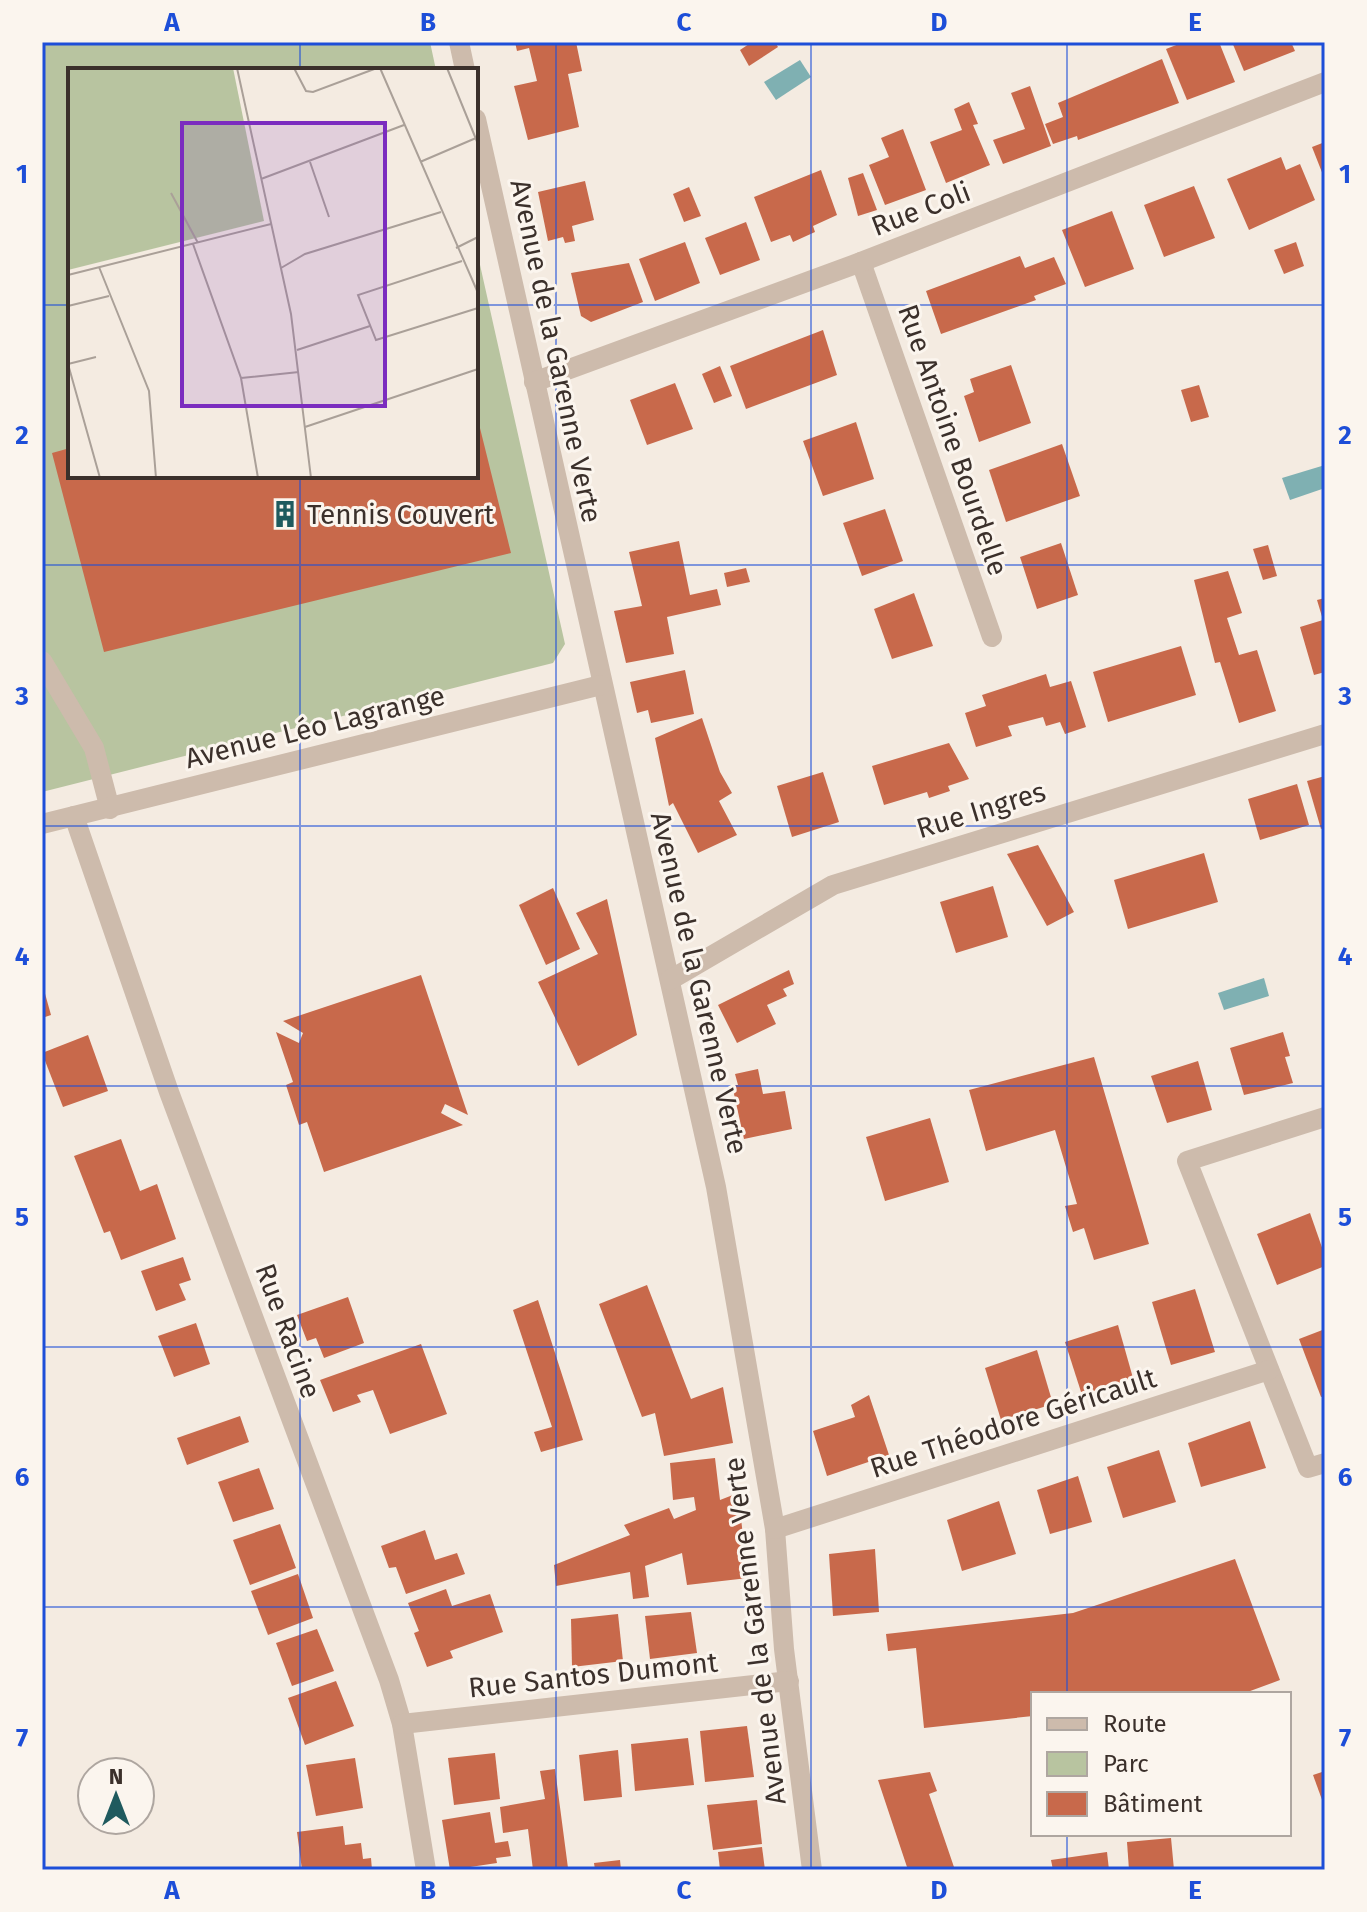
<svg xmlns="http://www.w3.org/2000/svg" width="1367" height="1912" font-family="'Fira Sans',sans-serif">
  <rect width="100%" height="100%" fill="#f4ebe1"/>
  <polygon fill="#b8c4a0" points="42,42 430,42 436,70 70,70 70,476 476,476 476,247 565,644 553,663 42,792"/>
  <g fill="#7fb0b2">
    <polygon points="800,60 811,77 776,100 764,82"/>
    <polygon points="1325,465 1325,488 1290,500 1282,478"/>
    <polygon points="1264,978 1269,996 1224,1010 1218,993"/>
  </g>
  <g fill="#c8694b">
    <polygon points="515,42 576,42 582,71 568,74 579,127 528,140 514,86 537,81 529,48 517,51"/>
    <polygon points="752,42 775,42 778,47 749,66 740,50"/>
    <polygon points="1184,42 1219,42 1235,82 1187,100 1166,49"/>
    <polygon points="1232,42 1291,42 1295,51 1244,71"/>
    <polygon points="1162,59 1179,103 1078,140 1077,136 1053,144 1045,124 1063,117 1058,103"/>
    <polygon points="1030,86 1051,146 1003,164 993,140 1025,129 1011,93"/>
    <polygon points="969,102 978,124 973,125 990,165 946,183 930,142 962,130 954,109"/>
    <polygon points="903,129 926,190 885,205 869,165 889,157 881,138"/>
    <polygon points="1325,142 1325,180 1312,147"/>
    <polygon points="1281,157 1286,170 1300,164 1315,200 1249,230 1227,179"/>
    <polygon points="821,170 837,215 813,226 815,232 793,242 790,235 771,242 754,197"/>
    <polygon points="863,173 877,210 858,216 848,178"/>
    <polygon points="585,181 594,220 572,226 575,241 565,243 563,237 548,241 538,192"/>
    <polygon points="1194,186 1215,238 1164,257 1144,205"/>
    <polygon points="689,187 701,216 684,222 673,194"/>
    <polygon points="1112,211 1134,269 1085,287 1062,230"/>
    <polygon points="746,222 760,260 720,275 705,238"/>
    <polygon points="685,242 700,283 655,301 639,259"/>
    <polygon points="1296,242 1304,266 1284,274 1274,250"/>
    <polygon points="1020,256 1025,268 1054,257 1066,284 1034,296 1036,300 941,334 926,291"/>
    <polygon points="629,263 643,302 591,322 581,316 571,273"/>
    <polygon points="823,330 837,375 746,409 730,366"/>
    <polygon points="1011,365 1031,423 979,442 964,396 974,392 970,379"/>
    <polygon points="720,366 732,396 714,403 702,374"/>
    <polygon points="675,383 693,429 647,445 630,400"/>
    <polygon points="1199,385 1209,417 1191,422 1181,390"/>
    <polygon points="477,416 511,553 104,652 52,453 70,448 70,476 476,476"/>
    <polygon points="856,422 874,479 823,496 803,441"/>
    <polygon points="1062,444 1080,496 1006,522 989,470"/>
    <polygon points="885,509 903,561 862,576 843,523"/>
    <polygon points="679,541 690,595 717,589 721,605 667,617 674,654 626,663 614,611 642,606 629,552"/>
    <polygon points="1061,543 1078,595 1037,609 1020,557"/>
    <polygon points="1268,545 1277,576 1263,580 1253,549"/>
    <polygon points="746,568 750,582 727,587 724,573"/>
    <polygon points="1228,571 1242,613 1227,618 1239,655 1257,650 1276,711 1239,723 1220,662 1215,663 1194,580"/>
    <polygon points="914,593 933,646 892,659 874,609"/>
    <polygon points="1325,598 1325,672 1314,675 1300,627 1323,620 1317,600"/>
    <polygon points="1181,646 1196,695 1108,722 1093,672"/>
    <polygon points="685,670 694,714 651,723 648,710 637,713 630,682"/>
    <polygon points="1046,674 1050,687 1071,681 1086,727 1065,734 1060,722 1046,726 1043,717 1008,726 1012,736 976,747 965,713 986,706 982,695"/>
    <polygon points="702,718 720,772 732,793 719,801 737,835 698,853 673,803 669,806 655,738"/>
    <polygon points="949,743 969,779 948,786 950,791 929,798 927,792 884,805 872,766"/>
    <polygon points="823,772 839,822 792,837 777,786"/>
    <polygon points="1325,776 1325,827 1321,829 1307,781"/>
    <polygon points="1297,784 1309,825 1260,840 1248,799"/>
    <polygon points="1038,845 1074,912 1047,926 1007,854"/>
    <polygon points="1204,853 1218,902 1128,929 1114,880"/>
    <polygon points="993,886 1008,937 956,953 940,902"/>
    <polygon points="553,888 580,949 546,965 519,905"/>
    <polygon points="607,899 637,1035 578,1066 538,982 598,954 576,913"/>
    <polygon points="789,970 794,984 783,989 787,996 767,1005 776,1024 737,1043 718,1005"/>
    <polygon points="421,975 468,1115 445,1104 441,1113 463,1125 324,1172 307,1122 299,1125 286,1085 293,1082 276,1032 299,1043 303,1033 283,1021"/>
    <polygon points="42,983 51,1015 42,1018"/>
    <polygon points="1283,1032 1290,1056 1285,1057 1293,1083 1244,1095 1230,1048"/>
    <polygon points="88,1035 108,1091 63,1107 42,1053"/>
    <polygon points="1094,1057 1149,1244 1094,1260 1084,1228 1073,1232 1065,1206 1077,1204 1055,1130 986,1151 969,1090"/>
    <polygon points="1198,1061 1212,1110 1167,1123 1151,1076"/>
    <polygon points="758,1069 763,1094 785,1091 792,1129 744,1139 732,1085 738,1085 735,1074"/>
    <polygon points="930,1118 949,1182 885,1201 866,1137"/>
    <polygon points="121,1139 140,1191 157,1184 176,1239 121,1260 110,1231 104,1233 74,1156"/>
    <polygon points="1310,1213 1325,1256 1325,1266 1277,1285 1257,1234"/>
    <polygon points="183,1257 191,1280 179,1284 186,1300 156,1311 141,1271"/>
    <polygon points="647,1285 691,1399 723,1387 733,1443 664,1456 655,1413 642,1417 599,1304"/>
    <polygon points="1195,1289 1215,1352 1171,1365 1152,1302"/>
    <polygon points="348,1297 364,1343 324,1358 316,1338 307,1341 297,1315"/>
    <polygon points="538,1300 583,1440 541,1452 534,1432 552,1427 513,1310"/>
    <polygon points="196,1323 210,1364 174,1377 158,1336"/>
    <polygon points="1118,1325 1133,1378 1082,1395 1065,1342"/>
    <polygon points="1325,1329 1325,1396 1321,1397 1299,1339"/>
    <polygon points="421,1344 447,1414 390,1434 373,1390 357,1395 361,1402 333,1412 320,1380"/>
    <polygon points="1037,1350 1053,1404 1001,1420 985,1368"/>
    <polygon points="869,1395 889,1455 827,1476 813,1431 855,1417 851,1405"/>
    <polygon points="240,1416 249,1442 187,1465 177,1438"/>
    <polygon points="1250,1421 1266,1468 1201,1487 1188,1443"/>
    <polygon points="1159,1450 1176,1502 1123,1518 1107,1467"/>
    <polygon points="715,1458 720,1500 738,1493 748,1578 687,1585 682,1553 645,1566 649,1597 633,1599 630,1572 556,1586 554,1565 630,1535 624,1525 669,1508 674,1519 696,1510 694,1497 673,1500 670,1463"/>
    <polygon points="259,1468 274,1509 233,1522 218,1482"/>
    <polygon points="1078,1476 1092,1522 1050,1534 1037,1490"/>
    <polygon points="999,1501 1016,1554 962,1571 947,1520"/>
    <polygon points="280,1524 296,1568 250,1585 233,1540"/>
    <polygon points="425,1530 435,1560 457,1553 465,1574 406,1594 396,1567 389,1568 381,1546"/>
    <polygon points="875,1549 879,1612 833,1616 829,1554"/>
    <polygon points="1235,1559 1280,1680 1242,1694 1033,1694 1033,1716 924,1728 916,1648 888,1651 886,1634 1073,1613"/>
    <polygon points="298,1574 313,1618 268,1635 251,1591"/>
    <polygon points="446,1589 452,1606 490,1594 503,1632 450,1651 453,1658 427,1667 414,1633 419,1631 408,1603"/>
    <polygon points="691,1612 697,1653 650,1659 645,1616"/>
    <polygon points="618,1614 623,1661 572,1667 571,1619"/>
    <polygon points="317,1629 334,1671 292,1686 276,1643"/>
    <polygon points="336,1681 354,1726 305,1745 288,1698"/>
    <polygon points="747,1726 754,1777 705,1782 700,1731"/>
    <polygon points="688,1738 694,1785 635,1791 631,1744"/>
    <polygon points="618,1750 622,1797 584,1801 579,1755"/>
    <polygon points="495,1753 500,1799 454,1805 448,1758"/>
    <polygon points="355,1758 363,1808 316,1816 306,1765"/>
    <polygon points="555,1769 568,1868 533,1870 528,1829 503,1833 500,1807 545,1799 540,1771"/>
    <polygon points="1325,1771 1325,1808 1313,1775"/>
    <polygon points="930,1772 937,1791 929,1794 955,1870 908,1870 878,1780"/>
    <polygon points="757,1800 762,1844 713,1850 707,1805"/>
    <polygon points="490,1812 495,1843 508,1841 511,1856 496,1858 497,1863 450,1870 442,1820"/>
    <polygon points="343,1826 345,1845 361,1843 363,1859 371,1858 372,1870 302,1870 297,1832"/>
    <polygon points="1171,1838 1174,1870 1129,1870 1127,1842"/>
    <polygon points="762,1847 765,1870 720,1870 718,1852"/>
    <polygon points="1107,1852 1109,1870 1053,1870 1051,1860"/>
    <polygon points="620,1860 621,1870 595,1870 594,1863"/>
  </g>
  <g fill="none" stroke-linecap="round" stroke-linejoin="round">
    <g stroke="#cdbbac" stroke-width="20">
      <polyline points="459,42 465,70"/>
      <polyline points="476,119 716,1187 775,1529 784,1649 812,1870"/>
      <polyline points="861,262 992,637"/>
      <polyline points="534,382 861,262 1325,82"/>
      <polyline points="42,661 94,748 110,809"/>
      <polyline points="74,816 169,1092 389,1680 402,1724 426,1870"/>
      <polyline points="42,824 601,685"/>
      <polyline points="670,980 833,885 1325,734"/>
      <polyline points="1325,1117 1187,1161 1308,1468 1325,1463"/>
      <polyline points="775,1529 1269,1370"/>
      <polyline points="402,1724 789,1681"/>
    </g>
  </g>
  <path fill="none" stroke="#1d4ed8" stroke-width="2" stroke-opacity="0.55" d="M300,42v28M556,42v1828M811,42v1828M1067,42v1652M42,305h28M476,305h849M300,476v1394M42,565h1283M42,826h1283M42,1086h1283M42,1347h1283M42,1607h1283M1067,1834v36"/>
  <defs>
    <g id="building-bare" transform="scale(2.16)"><path d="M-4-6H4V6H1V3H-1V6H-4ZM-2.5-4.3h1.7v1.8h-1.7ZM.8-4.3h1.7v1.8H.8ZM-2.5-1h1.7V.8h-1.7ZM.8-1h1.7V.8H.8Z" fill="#1f5a5e" stroke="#fbf5ee" stroke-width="2.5" paint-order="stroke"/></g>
  </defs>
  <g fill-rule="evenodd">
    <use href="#building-bare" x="285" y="514"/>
  </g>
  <g text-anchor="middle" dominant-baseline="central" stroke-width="6" stroke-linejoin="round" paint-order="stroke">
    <g font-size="28" fill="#3b302b" stroke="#fbf5ee">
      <text transform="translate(921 209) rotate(-21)">Rue Coli</text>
      <text transform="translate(556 351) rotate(78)">Avenue de la Garenne Verte</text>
      <text transform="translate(953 440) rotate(71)">Rue Antoine Bourdelle</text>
      <text transform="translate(315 727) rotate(-14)">Avenue Léo Lagrange</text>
      <text transform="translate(981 810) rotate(-17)">Rue Ingres</text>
      <text transform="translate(699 983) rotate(77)">Avenue de la Garenne Verte</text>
      <text transform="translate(288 1331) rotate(70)">Rue Racine</text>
      <text transform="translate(1013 1423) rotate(-18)">Rue Théodore Géricault</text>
      <text transform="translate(755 1631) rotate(-97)">Avenue de la Garenne Verte</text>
      <text transform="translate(593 1675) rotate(-6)">Rue Santos Dumont</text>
    </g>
    <g font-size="28" fill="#3b302b" stroke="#fbf5ee" text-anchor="start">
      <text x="307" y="514">Tennis Couvert</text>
    </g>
  </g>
  <g transform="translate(68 68)">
    <rect width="410" height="410" fill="#f4ebe1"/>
    <path d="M0,0h165l31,153 -196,49z" fill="#b8c4a0"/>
    <path fill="none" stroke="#aaa098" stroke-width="2" d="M169,0l54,246 20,164M226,0l12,23 7,1 64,-24M312,0l98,225M379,0l31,76M242,94l19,55M352,94l56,-24M193,111l143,-54M103,125l27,50M125,176l48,134 17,100M388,180l22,-11M394,193l-104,34 18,45 102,-32M31,199l50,124 7,87M213,200l24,-14 136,-42M0,207l203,-51M0,238l41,-10M229,282l73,-24M0,296l32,114M0,296l28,-7M173,310l58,-6M237,359l173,-58"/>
    <path fill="#7b2cbf" fill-opacity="0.15" stroke="#7b2cbf" stroke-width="4" d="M114,55h203v283h-203z"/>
    <rect width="410" height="410" fill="none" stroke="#3b302b" stroke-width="4"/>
  </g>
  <rect width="1367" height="1912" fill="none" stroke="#fbf5ee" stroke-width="88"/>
  <rect x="1031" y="1692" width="260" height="144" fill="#fbf5ee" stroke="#aea6a0" stroke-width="2"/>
  <rect x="1047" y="1718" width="40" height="12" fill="#cdbbac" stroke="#aea6a0" stroke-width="2"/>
  <text x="1103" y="1732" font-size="24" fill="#3b302b">Route</text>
  <rect x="1047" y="1752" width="40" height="24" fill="#b8c4a0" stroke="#aea6a0" stroke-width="2"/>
  <text x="1103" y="1772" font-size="24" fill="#3b302b">Parc</text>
  <rect x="1047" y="1792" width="40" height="24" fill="#c8694b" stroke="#aea6a0" stroke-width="2"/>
  <text x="1103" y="1812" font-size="24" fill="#3b302b">Bâtiment</text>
  <g transform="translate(116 1796)"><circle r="38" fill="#fbf5ee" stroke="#aea6a0" stroke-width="2"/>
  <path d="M0-6L14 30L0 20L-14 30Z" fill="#1f5a5e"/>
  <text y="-12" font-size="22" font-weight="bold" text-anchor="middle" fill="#3b302b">N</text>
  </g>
  <rect x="44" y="44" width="1279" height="1824" fill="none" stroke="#1d4ed8" stroke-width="3"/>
  <g font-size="26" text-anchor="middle" font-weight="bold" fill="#1d4ed8">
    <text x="172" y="31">A</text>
    <text x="428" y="31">B</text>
    <text x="684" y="31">C</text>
    <text x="939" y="31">D</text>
    <text x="1195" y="31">E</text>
    <text x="22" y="183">1</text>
    <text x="1345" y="183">1</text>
    <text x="22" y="444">2</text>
    <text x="1345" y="444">2</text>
    <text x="22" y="705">3</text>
    <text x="1345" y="705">3</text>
    <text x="22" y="965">4</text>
    <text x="1345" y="965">4</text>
    <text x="22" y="1226">5</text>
    <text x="1345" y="1226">5</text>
    <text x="22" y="1486">6</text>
    <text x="1345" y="1486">6</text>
    <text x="22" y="1747">7</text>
    <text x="1345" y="1747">7</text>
    <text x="172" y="1899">A</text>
    <text x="428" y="1899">B</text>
    <text x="684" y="1899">C</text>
    <text x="939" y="1899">D</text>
    <text x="1195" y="1899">E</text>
  </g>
</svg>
